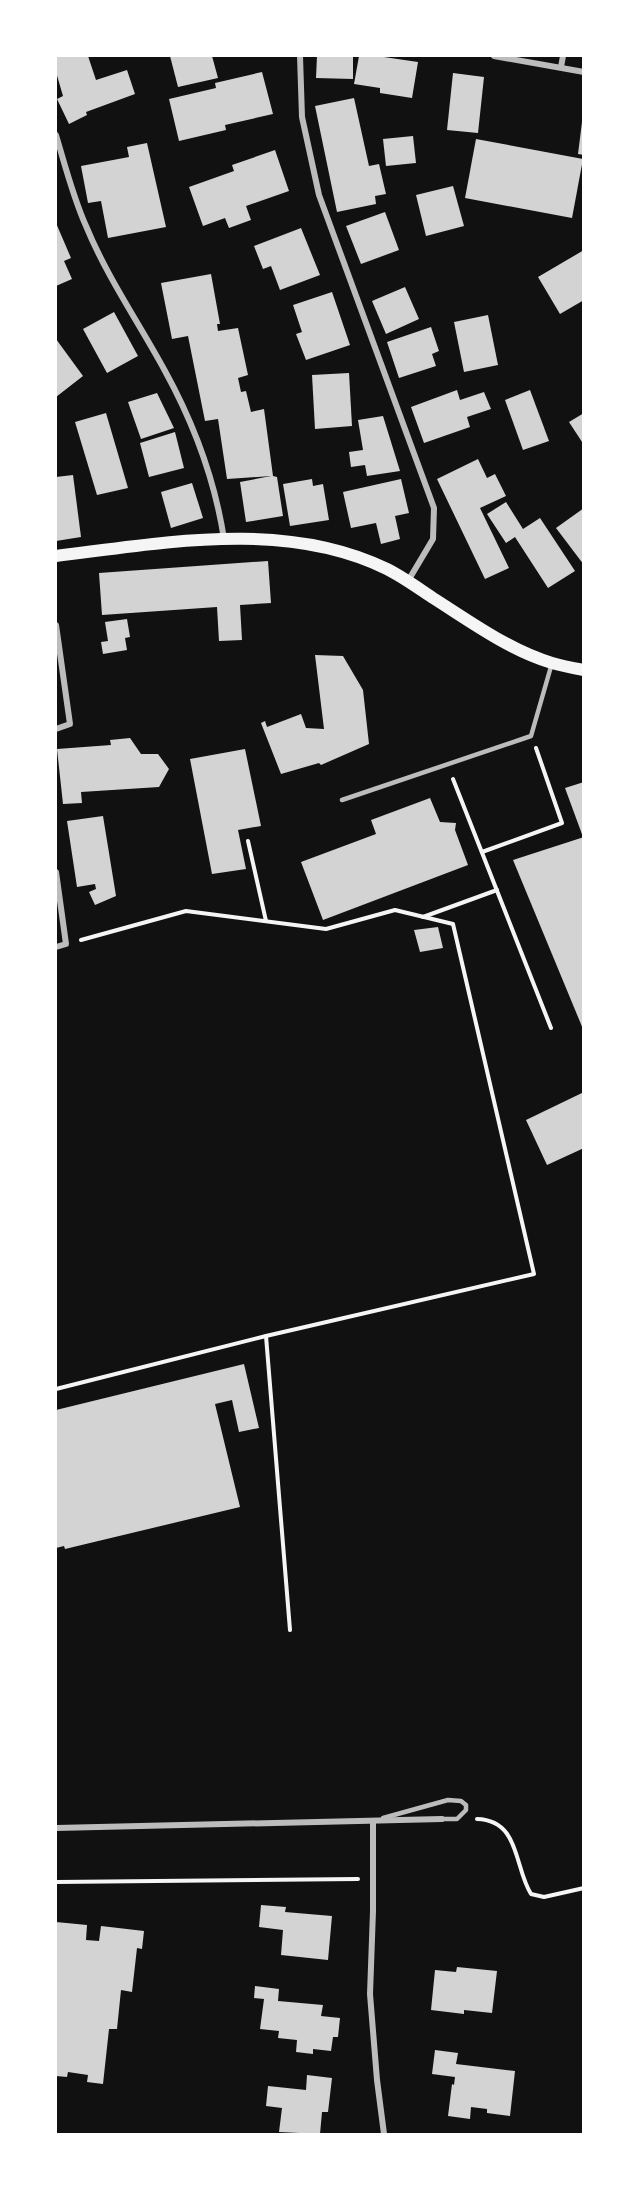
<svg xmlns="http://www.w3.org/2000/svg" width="639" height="2190" font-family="'Noto Serif',serif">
  <rect width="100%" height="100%" fill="#111"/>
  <g fill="#d3d3d3">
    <polygon points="56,56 88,56 96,80 127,70 135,94 86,112 87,115 69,124 57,99 63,96 56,72"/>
    <polygon points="170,56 212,56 218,78 178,87"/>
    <polygon points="317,56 353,56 353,79 316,78"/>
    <polygon points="359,56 377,56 418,62 412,98 380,93 380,88 354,84"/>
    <polygon points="262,72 273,114 225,125 226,130 179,141 169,99 216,88 215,83"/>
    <polygon points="453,73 484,77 478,133 447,130"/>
    <polygon points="354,98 369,166 379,164 386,194 375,196 376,204 337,212 315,106"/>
    <polygon points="582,122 584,122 584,155 578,154"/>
    <polygon points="413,136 416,163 386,166 383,139"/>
    <polygon points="476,139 583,159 572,218 465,198"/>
    <polygon points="147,143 166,227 108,238 101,201 88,203 81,166 129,157 127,147"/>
    <polygon points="275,150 289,191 246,206 251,220 229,228 225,218 203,226 189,187 234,171 232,165"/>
    <polygon points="453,186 464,226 426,236 416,195"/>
    <polygon points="385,212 399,250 361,264 346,226"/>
    <polygon points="56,223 71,258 64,261 72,279 56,286"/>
    <polygon points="301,228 320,275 280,290 271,266 263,269 254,246"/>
    <polygon points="584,250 584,300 560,314 538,277"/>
    <polygon points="211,274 220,324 217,324 218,331 238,328 248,375 238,378 241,392 246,391 251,412 264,409 273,476 277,477 283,516 246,522 240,482 271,476 227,479 218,419 205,421 188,336 172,339 161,283"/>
    <polygon points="405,287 419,319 386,334 372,301"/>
    <polygon points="332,292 350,345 306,360 296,334 302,332 293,305"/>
    <polygon points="114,312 138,356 107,373 83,329"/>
    <polygon points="488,315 498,365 464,372 454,322"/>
    <polygon points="431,327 439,351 432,354 436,366 399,378 387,342"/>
    <polygon points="56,339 83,376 56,397"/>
    <polygon points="349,373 352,426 315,429 312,375"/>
    <polygon points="457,390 460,400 484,392 491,409 467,417 470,427 424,443 411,407"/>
    <polygon points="530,390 549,441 523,450 505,400"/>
    <polygon points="157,393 174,428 141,439 128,402"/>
    <polygon points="106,413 128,488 97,495 75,422"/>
    <polygon points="584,413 584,445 569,422"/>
    <polygon points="383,416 400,471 367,476 365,465 351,467 349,452 363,450 358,420"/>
    <polygon points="175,432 184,468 149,477 140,443"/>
    <polygon points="478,459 487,478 495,474 506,496 480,508 509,568 485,579 437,479"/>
    <polygon points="73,475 81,537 56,541 56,477"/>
    <polygon points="312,479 313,486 323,484 329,520 290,526 283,484"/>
    <polygon points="401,479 409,513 395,516 400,539 381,544 376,523 351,528 343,492"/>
    <polygon points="192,483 203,518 171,528 161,492"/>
    <polygon points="506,502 523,529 540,518 575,571 548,588 515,537 506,543 487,514"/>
    <polygon points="584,508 584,565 556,528"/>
    <polygon points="268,561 271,603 240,605 242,640 219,641 217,607 102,615 99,573"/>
    <polygon points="127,619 130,637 125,638 127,650 103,654 101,642 108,641 105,622"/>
    <polygon points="315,655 343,656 363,690 369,744 321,765 319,763 281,774 261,723 265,721 267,727 301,714 306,728 324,729"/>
    <polygon points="130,738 141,754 158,754 169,769 159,787 81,792 82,803 63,804 57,749 111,745 110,740"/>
    <polygon points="245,749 261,826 238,830 246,869 212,874 190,759"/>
    <polygon points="584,782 584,837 583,837 565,788"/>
    <polygon points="430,798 440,822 456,823 455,830 468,865 323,920 301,862 376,834 371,820"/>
    <polygon points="103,816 116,896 95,905 89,892 96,889 95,884 77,887 67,821"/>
    <polygon points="584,837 584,1029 583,1029 513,860"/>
    <polygon points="438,927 443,948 420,952 414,930"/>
    <polygon points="584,1092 584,1148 547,1165 526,1120"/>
    <polygon points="244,1364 259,1428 239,1432 232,1400 215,1404 240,1507 65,1549 64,1546 56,1548 56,1410"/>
    <polygon points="261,1905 286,1907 285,1912 332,1916 328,1960 281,1955 283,1930 259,1927"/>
    <polygon points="56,1922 87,1925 86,1940 99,1941 101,1926 144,1931 142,1949 137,1948 132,1992 121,1990 117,2029 109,2029 103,2084 87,2082 88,2075 68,2072 67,2077 56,2076"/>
    <polygon points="457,1967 497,1971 492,2013 464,2010 464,2014 431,2010 435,1970 456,1972"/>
    <polygon points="255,1986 279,1989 278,2001 323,2005 321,2016 340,2018 338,2037 333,2037 331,2051 313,2049 313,2054 296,2052 297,2040 278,2038 279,2031 260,2029 264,1999 254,1998"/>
    <polygon points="435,2050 458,2053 456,2064 515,2071 510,2116 487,2113 487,2109 471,2107 470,2119 448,2116 452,2084 454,2085 455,2077 432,2074"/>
    <polygon points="307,2075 332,2078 328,2112 322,2112 320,2134 279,2132 282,2108 266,2106 268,2086 306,2090"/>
  </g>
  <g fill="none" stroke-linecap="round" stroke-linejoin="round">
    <g stroke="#f5f5f5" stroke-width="4">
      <polyline points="453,779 551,1028"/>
      <polyline points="248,841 266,921"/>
      <polyline points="482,852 562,823 536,748"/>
      <polyline points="423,917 497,890"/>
      <polyline points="81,940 186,911 326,929 395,910 453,924 534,1274 266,1336 290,1630"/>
      <polyline points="56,1389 266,1336"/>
      <path d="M477,1819c43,1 37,48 54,75l13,3 40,-9"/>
      <polyline points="56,1882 358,1879"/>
    </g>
    <g stroke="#bcbcbc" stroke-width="4.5">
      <polyline points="342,800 531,736 552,663"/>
      <polyline points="383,1818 448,1800 461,1801 466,1805 466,1810 457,1819 442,1819"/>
    </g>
    <g stroke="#bcbcbc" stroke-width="6">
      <polyline points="300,56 302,117 319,195 434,508 433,539 408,581"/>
      <polyline points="494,56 584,72"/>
      <polyline points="561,67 563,56"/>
      <path d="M56,135c9,30 17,62 30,91 21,51 53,97 79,145 28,51 50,110 59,168"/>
      <polyline points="56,625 70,724 56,729"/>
      <polyline points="56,872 66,944 56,947"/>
      <polyline points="373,1821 373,1911 370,1994 377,2080 384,2134"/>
      <polyline points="56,1828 442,1819"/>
    </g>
    <path stroke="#f5f5f5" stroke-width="12" d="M56,556c107,-13 229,-37 331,13 16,8 31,19 46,29 38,24 76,52 119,65 10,3 21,5 32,7"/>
  </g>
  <rect width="639" height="2190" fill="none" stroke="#ffffff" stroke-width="114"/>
</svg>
